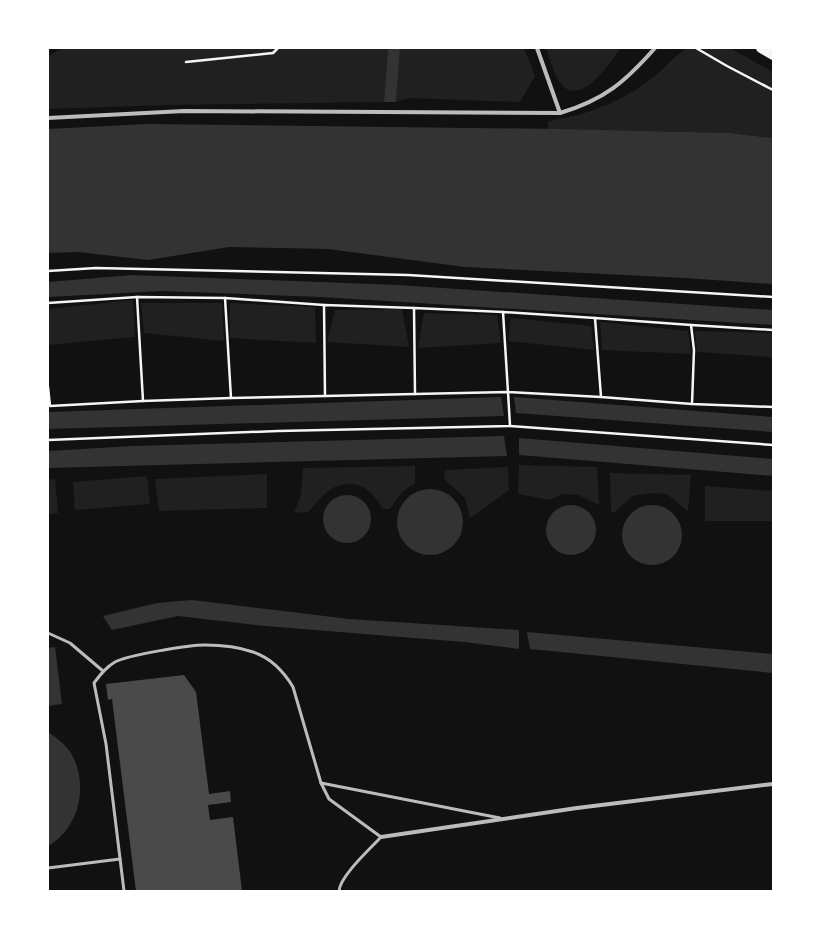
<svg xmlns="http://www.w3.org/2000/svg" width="821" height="939" font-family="Raleway,sans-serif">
  <rect width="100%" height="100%" fill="#111"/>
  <g fill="#202020">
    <polygon points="64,48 388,48 384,102 167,105 48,109 48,56"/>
    <polygon points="400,48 524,48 535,76 520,102 409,98 396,102"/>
    <path d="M546,48h75c-10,13 -39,59 -59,37 -8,-9 -12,-26 -16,-37z"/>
    <path d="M687,48h43l43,24v66l-44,-5 -181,-4v-8c38,-5 77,-21 107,-45 11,-9 20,-21 32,-28z"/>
    <polygon points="133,300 135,337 48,345 48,309"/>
    <polygon points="141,303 222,303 224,341 144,333"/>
    <polygon points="230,303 315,307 316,343 230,338"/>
    <polygon points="402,309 409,347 327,342 335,310"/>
    <polygon points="424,313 497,315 501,343 418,348"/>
    <polygon points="511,318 591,326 594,350 508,341"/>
    <polygon points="600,322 688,331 691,354 602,350"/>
    <polygon points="695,331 773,333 773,357 697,352"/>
    <polygon points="519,465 597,467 599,505 578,495 562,494 550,500 518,494"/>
    <path d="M415,466v17l-13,9 -12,17h-7c-10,-18 -25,-31 -48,-22 -10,4 -20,18 -27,25l-14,1 7,-18 2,-27z"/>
    <polygon points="508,467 509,490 470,518 465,498 444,479 445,470"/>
    <polygon points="610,473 691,475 688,511 667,494 650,493 632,496 615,512 611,512"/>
    <polygon points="267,474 267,508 159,511 155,479"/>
    <polygon points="147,476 150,504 75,510 73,482"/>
    <polygon points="55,479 58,513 48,515 48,480"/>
    <polygon points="705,486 773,491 773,521 705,521"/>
  </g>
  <g fill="#333">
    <polygon points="388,48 400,48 396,102 384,102"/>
    <polygon points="146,124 560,129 729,133 773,138 773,284 685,278 465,267 328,249 229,247 148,260 78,252 48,253 48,129"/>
    <polygon points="133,275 398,285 773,310 773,325 321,297 163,291 48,297 48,282"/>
    <polygon points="501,397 504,416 48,429 48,412"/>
    <polygon points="514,397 773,417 773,432 516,413"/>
    <polygon points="504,436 507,456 48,468 48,451 132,446"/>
    <polygon points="519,438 773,459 773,476 519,455"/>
    <circle cx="430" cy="522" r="33"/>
    <circle cx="347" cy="519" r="24"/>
    <circle cx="652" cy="535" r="30"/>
    <circle cx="571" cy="530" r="25"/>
    <polygon points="192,600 349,619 519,630 519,649 464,642 265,626 178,616 112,630 103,616 157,603"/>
    <polygon points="527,632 773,654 773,673 530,649"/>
    <polygon points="55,647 62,704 48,706 48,648"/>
    <path d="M48,732c9,6 17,12 23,21 18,31 9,75 -23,93z"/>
  </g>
  <polygon fill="#4a4a4a" points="184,675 196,692 209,794 230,791 231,802 208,805 210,820 233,817 242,891 136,891 112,699 108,700 106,684"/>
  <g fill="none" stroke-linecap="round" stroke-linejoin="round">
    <g stroke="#f5f5f5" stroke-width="2.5">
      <polyline points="696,48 727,66 773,90"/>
      <polyline points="186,62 273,53 278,48"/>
      <polyline points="48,271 96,268 408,275 773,297"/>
      <polyline points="225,298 137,297 143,401 231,398"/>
      <polyline points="48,303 137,297"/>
      <polyline points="324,305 225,298 231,398 325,396"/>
      <polyline points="414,308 324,305 325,396 415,394"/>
      <polyline points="595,318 503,312 508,392 601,397"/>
      <polyline points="691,325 595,318 601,397 692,404"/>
      <polyline points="773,330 691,325 694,350 692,404 773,407"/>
      <polyline points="48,387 50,406 143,401"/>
      <polyline points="510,426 773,445"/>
      <polyline points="48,440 278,431 510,426 508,392 415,394 414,308 503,312"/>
    </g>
    <g stroke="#bcbcbc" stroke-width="3">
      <polyline points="48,633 70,643 103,671"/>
      <polyline points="321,783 500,818"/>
      <polyline points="48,868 120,859"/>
      <path d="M124,891l-18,-147 -12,-61c6,-8 12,-16 21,-21 13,-7 74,-17 90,-17 15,0 34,2 48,7 18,6 31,20 40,35l28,96 8,16 52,38c-10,11 -41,39 -42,54"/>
    </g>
    <g stroke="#bcbcbc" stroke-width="4">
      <polyline points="537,48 560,113"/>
      <path d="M48,118l136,-7 376,2c44,-13 65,-31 95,-65"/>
      <polyline points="381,837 577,808 773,784"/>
    </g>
    <polyline stroke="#f5f5f5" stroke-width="10" points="761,48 773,55"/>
  </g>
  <rect width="821" height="939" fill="none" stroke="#ffffff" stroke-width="98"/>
</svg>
